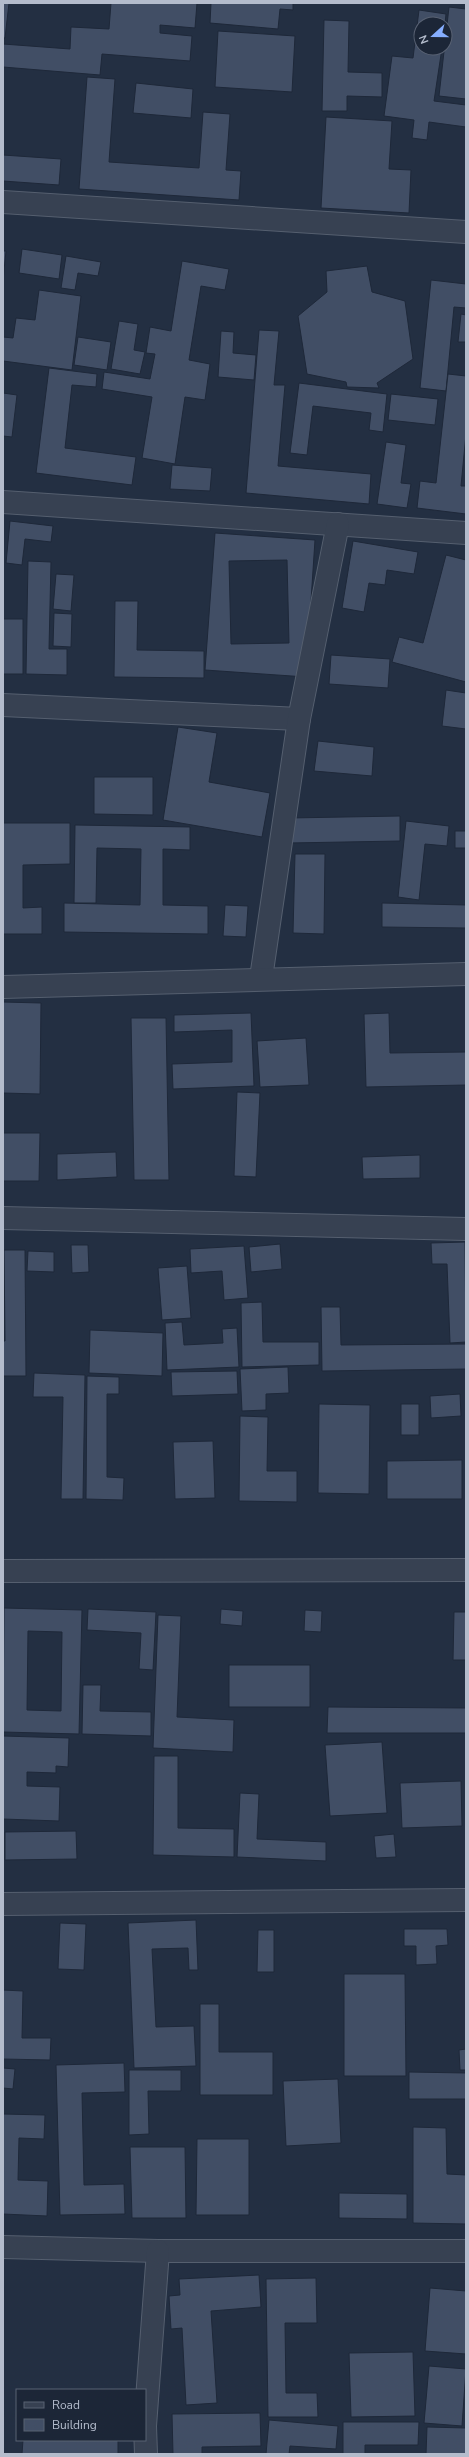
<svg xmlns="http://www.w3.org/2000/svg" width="469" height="2457" font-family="'Nunito Sans',sans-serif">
  <rect width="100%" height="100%" fill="#232f42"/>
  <g fill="#414e65" stroke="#1e2839" fill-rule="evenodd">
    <polygon points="3,3 9,3 5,38 3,38"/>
    <polygon points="111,3 197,3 195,28 160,25 160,33 192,36 190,61 102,54 100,75 3,67 3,44 70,49 71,27 109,29"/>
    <polygon points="211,3 293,3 293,10 280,9 278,29 210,23"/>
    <polygon points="449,7 466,9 466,99 439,96"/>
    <polygon points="419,10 446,14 445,24 421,24 421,48 442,48 434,101 466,105 466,127 429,122 427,140 412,138 414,120 384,116 392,56 413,58"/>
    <polygon points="324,20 349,21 348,72 382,73 382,97 347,96 347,111 322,111"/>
    <polygon points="218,31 295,36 292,92 215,87"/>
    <polygon points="87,77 115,79 109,162 199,168 203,112 230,114 226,170 241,171 239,200 79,189"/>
    <polygon points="136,83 193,89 191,118 133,113"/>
    <polygon points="326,117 392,121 389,169 411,170 409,213 321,208"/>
    <polygon points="3,155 61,159 59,185 3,181"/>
    <polygon points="22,249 62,255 59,279 19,273"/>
    <polygon points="3,251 6,251 3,280"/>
    <polygon points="66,256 101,262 98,276 78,273 75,290 61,288"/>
    <polygon points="182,261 229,269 225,290 201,286 189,360 210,364 205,400 185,397 175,464 142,458 152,397 102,389 104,372 150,379 155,354 146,353 150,327 171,331"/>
    <polygon points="367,266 372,292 405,301 413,359 377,383 379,388 347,387 346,382 307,374 298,316 327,292 326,271"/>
    <polygon points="431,280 466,284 466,308 454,307 446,391 420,388"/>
    <polygon points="39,290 81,296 72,370 3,361 3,337 13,338 16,318 35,320"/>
    <polygon points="461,314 466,315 466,342 458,342"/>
    <polygon points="119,321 138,324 134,350 145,352 140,374 111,369"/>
    <polygon points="259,330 279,331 274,385 285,385 278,466 371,474 369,504 246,493"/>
    <polygon points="221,331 234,332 233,353 256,355 254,380 218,377"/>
    <polygon points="78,337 111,342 107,370 74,365"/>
    <polygon points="49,368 97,374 96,387 72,385 65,448 136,457 132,485 36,473"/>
    <polygon points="448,374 466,376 466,434 461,486 466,486 466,514 417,508 420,481 436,483"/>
    <polygon points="299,383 387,394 383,432 369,430 371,413 313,406 307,455 290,453"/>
    <polygon points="3,393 17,395 12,437 3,436"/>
    <polygon points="391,394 438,399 435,425 388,420"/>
    <polygon points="386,442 406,445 401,483 411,484 407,508 377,504"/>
    <polygon points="172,465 212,468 210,491 170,489"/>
    <polygon points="10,521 53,526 51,542 25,539 22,565 6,563"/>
    <path d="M215,533l100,7 -9,137 -101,-7zM287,560l2,83 -58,1 -2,-83z"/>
    <polygon points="353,541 418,552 414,574 387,570 385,585 369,583 364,612 342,608"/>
    <polygon points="446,555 466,560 466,682 392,662 399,637 423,643"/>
    <polygon points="28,561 51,562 49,649 67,649 67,675 26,674"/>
    <polygon points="56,574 74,575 71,611 53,609"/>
    <polygon points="115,601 138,601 137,650 204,651 204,678 114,677"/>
    <polygon points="54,613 72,614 71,647 53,646"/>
    <rect x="3" y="619" width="20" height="55"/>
    <polygon points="331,655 390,659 388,688 329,684"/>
    <polygon points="446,690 466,693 466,729 442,726"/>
    <polygon points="178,727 217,733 209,782 270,793 262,837 163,820"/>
    <polygon points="318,741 374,747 372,776 314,771"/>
    <polygon points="94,777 153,777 153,815 94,814"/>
    <polygon points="400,816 400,841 289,843 289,818"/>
    <polygon points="406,821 449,826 447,846 425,844 419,900 398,897"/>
    <polygon points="3,823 70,823 70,864 23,865 23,908 42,907 42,934 3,934"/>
    <polygon points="75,825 190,827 190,850 163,849 163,905 208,906 208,934 64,932 64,903 140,905 141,849 97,848 96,903 74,903"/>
    <rect x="455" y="831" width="11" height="17"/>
    <polygon points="295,854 325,854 324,934 293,933"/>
    <polygon points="382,903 466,905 466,928 382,927"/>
    <polygon points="225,905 248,906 246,937 223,936"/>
    <polygon points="3,1002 41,1003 40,1094 3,1093"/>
    <polygon points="251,1013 254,1086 173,1089 172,1064 232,1062 232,1030 174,1032 174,1015"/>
    <polygon points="389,1013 390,1053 466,1052 466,1085 366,1087 364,1014"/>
    <polygon points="131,1018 166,1018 169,1180 134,1180"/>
    <polygon points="306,1038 309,1085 260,1087 257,1041"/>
    <polygon points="237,1092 260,1093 256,1177 234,1176"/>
    <polygon points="3,1133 40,1133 39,1181 3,1181"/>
    <polygon points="116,1152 117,1177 57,1180 57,1154"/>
    <polygon points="420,1155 420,1178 363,1179 362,1157"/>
    <polygon points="465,1242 466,1342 450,1343 447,1264 432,1264 431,1243"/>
    <polygon points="280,1244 282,1269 251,1272 249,1247"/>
    <polygon points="71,1245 88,1245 89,1272 72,1273"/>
    <polygon points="244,1246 248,1298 224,1300 222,1271 191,1273 190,1249"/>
    <polygon points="4,1250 25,1250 26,1376 3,1376 3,1341 5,1341"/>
    <polygon points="28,1251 54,1252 54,1272 27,1271"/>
    <polygon points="187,1266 191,1318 162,1320 158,1268"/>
    <polygon points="262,1302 263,1342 319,1342 319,1365 242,1367 241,1303"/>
    <polygon points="321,1307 340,1307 341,1345 466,1344 466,1369 322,1371"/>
    <polygon points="182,1322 184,1345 223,1343 222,1329 237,1328 239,1367 167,1370 165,1323"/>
    <polygon points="90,1330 163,1333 162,1376 89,1373"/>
    <polygon points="288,1367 289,1393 266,1394 266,1410 242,1411 240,1369"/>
    <polygon points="237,1371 238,1394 172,1396 171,1372"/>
    <polygon points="34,1373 85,1375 83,1499 61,1499 63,1397 33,1397"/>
    <polygon points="87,1376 119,1377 119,1394 107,1394 107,1477 124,1478 123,1500 86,1499"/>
    <polygon points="460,1394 461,1416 431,1418 430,1396"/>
    <polygon points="319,1404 370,1405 369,1494 318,1493"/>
    <rect x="401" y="1404" width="18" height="31"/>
    <polygon points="240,1416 268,1417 267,1471 297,1471 297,1502 239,1501"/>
    <polygon points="213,1441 215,1498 175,1499 173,1442"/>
    <polygon points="462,1460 462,1499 387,1499 387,1461"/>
    <path d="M4,1608l78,2 -3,124 -76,-2zM28,1631l34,1 -1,79 -34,-1z"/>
    <polygon points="88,1609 156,1612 153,1670 139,1669 141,1633 87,1630"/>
    <polygon points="221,1609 243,1611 242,1626 220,1624"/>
    <polygon points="305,1610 322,1611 321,1632 304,1631"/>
    <polygon points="454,1612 466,1612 466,1660 453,1660"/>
    <polygon points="158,1615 181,1616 177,1717 234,1720 233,1752 153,1748"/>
    <rect x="229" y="1665" width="81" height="42"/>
    <polygon points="83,1685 101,1685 100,1711 151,1712 151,1736 82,1734"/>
    <polygon points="328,1707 466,1708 466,1733 327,1733"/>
    <polygon points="3,1736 69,1738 68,1767 56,1766 56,1773 27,1772 27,1786 60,1787 59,1821 3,1819"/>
    <polygon points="382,1742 387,1813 330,1816 325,1745"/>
    <polygon points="154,1756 178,1756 178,1828 234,1829 234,1857 153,1855"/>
    <polygon points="461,1781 462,1826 402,1828 400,1783"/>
    <polygon points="240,1793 259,1794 257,1839 326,1842 326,1861 237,1857"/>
    <polygon points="76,1831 77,1859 5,1860 5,1832"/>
    <polygon points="394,1834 396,1857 376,1858 374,1836"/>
    <polygon points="196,1920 198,1970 189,1970 188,1948 152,1949 156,2027 194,2026 196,2066 134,2068 128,1923"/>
    <polygon points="60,1923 86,1924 84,1970 58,1969"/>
    <polygon points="404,1929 447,1929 448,1945 436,1946 437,1964 416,1965 416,1946 404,1946"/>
    <polygon points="258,1930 274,1930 274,1972 257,1972"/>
    <polygon points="344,1974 405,1974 406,2076 344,2076"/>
    <polygon points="3,1990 23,1991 22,2038 51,2038 50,2060 3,2059"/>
    <polygon points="200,2004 219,2004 219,2052 273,2052 273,2095 200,2095"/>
    <polygon points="466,2049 466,2070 460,2070 459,2050"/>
    <polygon points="124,2063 125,2092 82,2093 84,2185 124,2184 125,2214 60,2215 56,2065"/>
    <polygon points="3,2068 15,2069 13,2089 3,2088"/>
    <polygon points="129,2070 181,2070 181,2091 148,2091 149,2134 129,2135"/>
    <polygon points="409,2072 466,2073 466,2099 409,2099"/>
    <polygon points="338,2079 341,2143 286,2146 283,2081"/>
    <polygon points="3,2114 45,2115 44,2139 19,2138 18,2180 48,2181 47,2216 3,2214"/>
    <polygon points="413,2127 446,2128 447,2174 466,2175 466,2224 413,2223"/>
    <polygon points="197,2139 249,2139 249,2215 196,2215"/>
    <polygon points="130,2147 185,2147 186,2218 132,2218"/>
    <polygon points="339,2193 407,2194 407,2219 339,2218"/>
    <polygon points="259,2275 261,2307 211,2311 217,2403 186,2405 182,2328 171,2329 169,2296 180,2295 179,2279"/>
    <polygon points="316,2278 317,2323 285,2323 286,2393 317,2393 318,2417 268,2417 266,2279"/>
    <polygon points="430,2288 466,2291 466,2354 425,2351"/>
    <polygon points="413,2352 415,2416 351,2417 349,2353"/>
    <polygon points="429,2366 466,2369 462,2426 424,2423"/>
    <polygon points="260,2413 261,2446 202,2447 202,2454 173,2454 172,2414"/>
    <polygon points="269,2420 338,2426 336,2449 290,2446 289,2454 266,2454"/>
    <polygon points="343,2422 419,2422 418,2445 365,2445 365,2454 343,2454"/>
    <polygon points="427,2427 466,2428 466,2454 426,2454"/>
    <polygon points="23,2440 118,2440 118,2454 22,2454"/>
  </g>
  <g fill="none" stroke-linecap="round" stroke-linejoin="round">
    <g stroke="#555f6f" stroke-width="24">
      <g id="street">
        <polyline points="3,202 466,232"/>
        <polyline points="3,502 466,533"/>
        <polyline points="3,705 299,719"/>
        <polyline points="261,978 299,719 338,524"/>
        <polyline points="3,987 466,974"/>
        <polyline points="3,1218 466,1229"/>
        <polyline points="3,1571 466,1570"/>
        <polyline points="3,1904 466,1900"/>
        <polyline points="3,2247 158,2251 466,2251"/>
        <polyline points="146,2454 145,2426 158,2251"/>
      </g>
    </g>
    <use href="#street" stroke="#374152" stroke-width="22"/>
  </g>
  <rect width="469" height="2457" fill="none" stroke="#b4bccc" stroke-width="8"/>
  <rect x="16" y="2389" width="130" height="52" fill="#1c2637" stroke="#596273"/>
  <rect x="24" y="2402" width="20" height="6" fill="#374152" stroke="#596273"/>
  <text x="52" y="2409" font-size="12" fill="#b4bccc">Road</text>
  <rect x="24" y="2419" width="20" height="12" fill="#414e65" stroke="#596273"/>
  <text x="52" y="2429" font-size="12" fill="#b4bccc">Building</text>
  <g transform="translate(433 36) rotate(249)"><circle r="19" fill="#1c2637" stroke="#596273"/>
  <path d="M0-3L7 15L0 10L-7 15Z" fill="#86aeff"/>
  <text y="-6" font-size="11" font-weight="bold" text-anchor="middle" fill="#b4bccc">N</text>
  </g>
</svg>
